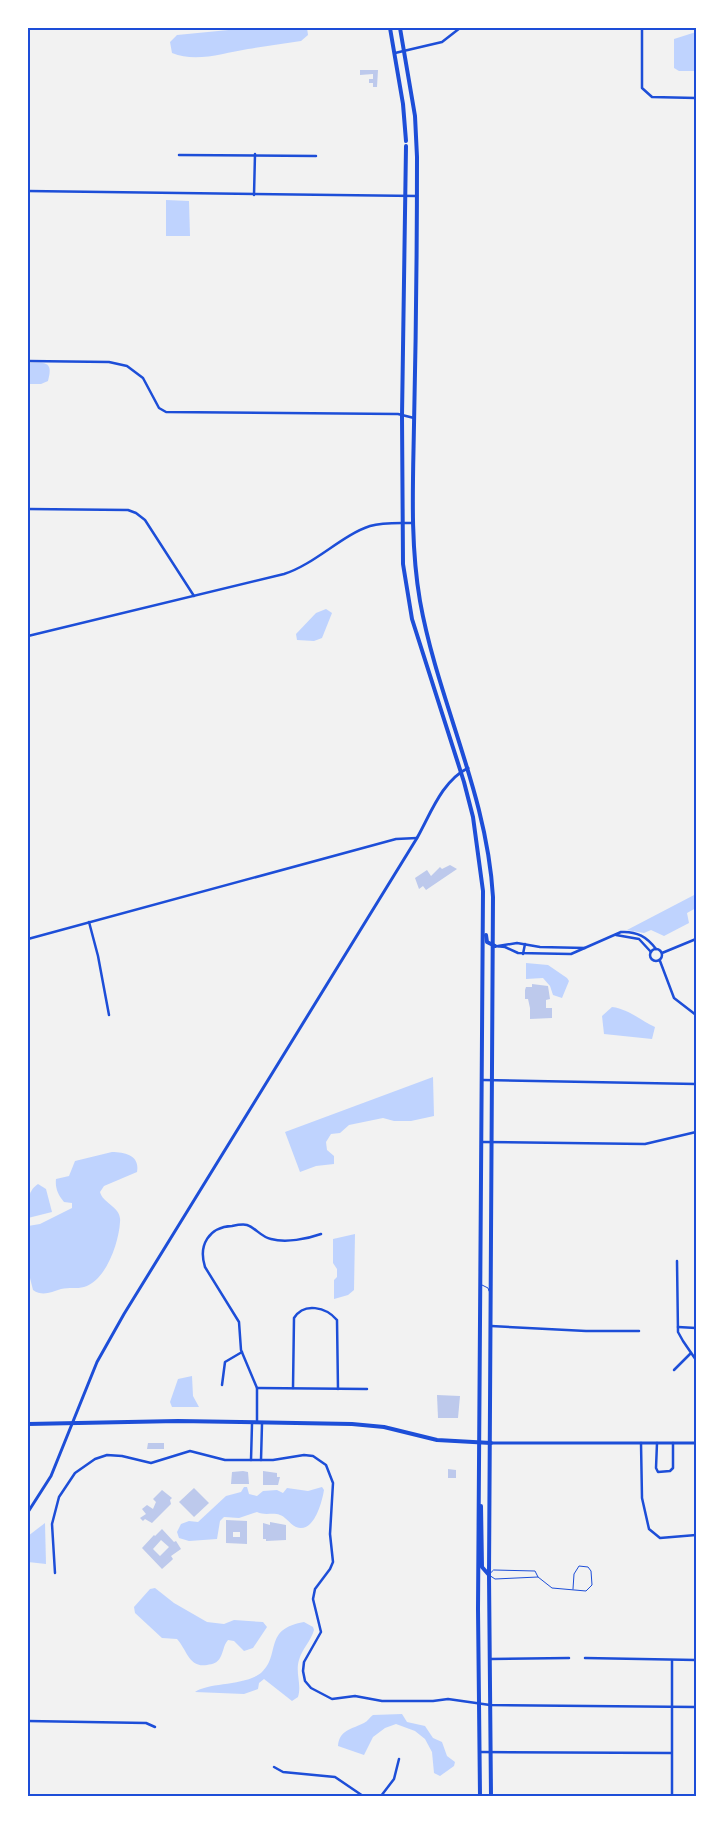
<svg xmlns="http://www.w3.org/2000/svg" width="724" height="1824" font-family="Commissioner,sans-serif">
  <rect width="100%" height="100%" fill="#f2f2f2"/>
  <g fill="#bfd3fe">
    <path d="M249,28h58l1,7 -7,6c-18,3 -35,5 -53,8 -25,4 -52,14 -76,4l-2,-11 7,-7z"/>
    <polygon points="696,32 696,71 679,71 674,68 674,39"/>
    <polygon points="166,200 189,201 190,236 166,236"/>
    <path d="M28,363c16,0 26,-3 20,18l-7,3h-13z"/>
    <polygon points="326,609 332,613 322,638 314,641 297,640 296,634 316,613"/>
    <polygon points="696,894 696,908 687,913 689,923 664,936 651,930 644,933 627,930"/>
    <polygon points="526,963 548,965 567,978 569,981 562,998 553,995 550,986 543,978 526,979"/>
    <path d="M612,1007c16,2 28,13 43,20l-3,12 -48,-5 -2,-18z"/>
    <polygon points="433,1077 434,1116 411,1121 394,1121 383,1118 349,1125 340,1133 331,1134 326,1142 327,1150 334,1156 334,1164 316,1166 300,1172 285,1132"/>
    <path d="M112,1152c14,0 28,4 25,20l-33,14 -4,6c3,12 22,15 20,30 -1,20 -14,59 -36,65 -7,2 -15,0 -23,2 -10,3 -18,8 -28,1l-5,-20v-44l12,-2 32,-16v-5l-8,-1c-6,-7 -9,-14 -8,-23l13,-3 6,-15z"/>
    <path d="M38,1184l8,5 6,23 -24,6c-1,-13 -1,-27 10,-34z"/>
    <polygon points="355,1234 354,1290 348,1295 334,1299 334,1280 337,1277 337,1269 333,1263 333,1239"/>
    <polygon points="192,1376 193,1396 199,1407 172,1407 170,1402 178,1379"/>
    <path d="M244,1487h3l2,7 8,2 6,-5 14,-1 6,3 4,-5 21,3 14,-4 2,3c-2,12 -10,44 -28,37 -6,-3 -10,-10 -16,-12 -7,-3 -15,1 -23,-3l-18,6 -15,-1 -4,4 -3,18 -28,2 -10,-3 -2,-6 4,-8 8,-3 9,1 28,-26 15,-4z"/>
    <polygon points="45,1523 46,1564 28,1562 28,1536"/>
    <path d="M155,1588l19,15 33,19 17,2 10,-4 29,2 4,5 -14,21 -9,3 -10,-10 -6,-1c-5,6 -4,11 -8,18 -3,5 -7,6 -13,7 -18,3 -20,-15 -30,-26l-15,-1 -27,-25 -1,-6 16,-18z"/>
    <path d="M304,1622l9,5 1,3c-3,11 -12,19 -15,30 -4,13 3,24 -1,37l-6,4 -28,-22 -5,4 -1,6 -14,5 -49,-2c13,-10 52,-6 67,-20 19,-18 1,-43 42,-50z"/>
    <path d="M402,1714l5,8 18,4 8,12 9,4 5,14 8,6 -1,4 -14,10 -6,-3 -2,-21 -7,-13 -10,-8 -19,-7 -11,4 -12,9 -9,18 -26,-9c1,-16 14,-17 26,-23 4,-2 6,-6 9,-8z"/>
  </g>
  <g fill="#bdc9ec" fill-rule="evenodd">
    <polygon points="360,70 378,70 377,87 373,87 373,83 369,83 369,79 373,79 373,74 360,75"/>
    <polygon points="450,865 457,869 426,890 423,886 419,889 415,878 427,870 431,876 440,867 442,869"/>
    <polygon points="532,984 548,986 550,999 546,1000 546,1008 552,1008 552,1018 530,1019 530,1008 528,999 525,999 525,990 526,987 532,987"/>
    <polygon points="437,1395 460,1396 458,1418 438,1418"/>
    <polygon points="148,1443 164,1443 164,1449 147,1449"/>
    <polygon points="448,1469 456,1470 456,1478 448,1478"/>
    <polygon points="243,1471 248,1472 249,1484 231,1484 232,1472"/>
    <polygon points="263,1471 277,1473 277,1477 280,1477 278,1485 263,1485"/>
    <polygon points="194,1488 209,1503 194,1517 179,1502"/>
    <polygon points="162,1490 172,1498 170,1500 171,1504 152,1523 145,1519 143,1521 140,1518 146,1514 142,1509 147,1505 153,1509 156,1502 153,1499"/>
    <path d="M226,1520l21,1v23l-21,-1zM233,1532h7v5h-7z"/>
    <polygon points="270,1522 286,1525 286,1540 266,1541 266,1539 263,1539 263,1523 270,1525"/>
    <path d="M162,1529l12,13 2,-1 5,8 -10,7 2,3 -2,2 -3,-2 3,2 -9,8 -20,-21 12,-13 1,1zM161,1540l8,7 -9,9 -7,-7z"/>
  </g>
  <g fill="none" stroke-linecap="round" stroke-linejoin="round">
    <g stroke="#1d4ed8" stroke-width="1">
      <polyline points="482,1285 488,1288 489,1291"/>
      <polygon points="494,1570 535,1571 538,1577 495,1579 489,1575"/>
      <polyline points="538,1577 552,1588 586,1591 592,1585 591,1571 588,1567 579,1566 574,1574 573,1589"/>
    </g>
    <g stroke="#1d4ed8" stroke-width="2.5">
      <polyline points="642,28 642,88 652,97 696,98"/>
      <polyline points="395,53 442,42 460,28"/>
      <polyline points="179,155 316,156"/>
      <polyline points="28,191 417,196"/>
      <polyline points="254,195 255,154"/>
      <polyline points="28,361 109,362 127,366 143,378 159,408 166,412 398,414 414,418"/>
      <polyline points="28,509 128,510 136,513 145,520 194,596"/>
      <path d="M28,636l256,-62c31,-10 58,-39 86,-48 13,-4 29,-3 43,-3"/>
      <polyline points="89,922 98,956 109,1015"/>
      <polyline points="616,935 639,939 651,952"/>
      <polyline points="28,939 396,839 417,838"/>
      <path d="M495,946l10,1 13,6 53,1 50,-22c16,-1 26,5 35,17"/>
      <polyline points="498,946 517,943 540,947 585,948"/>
      <circle cx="656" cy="955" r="6"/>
      <polyline points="662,953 696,939"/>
      <polyline points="523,954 525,944"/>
      <polyline points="660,961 674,998 696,1015"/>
      <polyline points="483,1080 696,1084"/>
      <polyline points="483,1142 645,1144 696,1132"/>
      <polyline points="677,1261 678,1332 683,1341 696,1360"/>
      <polyline points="491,1326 586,1331 639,1331"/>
      <polyline points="678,1327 696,1328"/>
      <polyline points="674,1370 691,1353"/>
      <polyline points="222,1385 225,1362 242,1352"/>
      <polyline points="257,1388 367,1389"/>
      <path d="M293,1388l1,-70c10,-16 32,-11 43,2l1,69"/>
      <path d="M257,1422v-34l-16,-38 -2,-28 -34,-55c-7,-22 4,-40 27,-41 5,-1 11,-2 15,-1 9,3 14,12 24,14 15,4 36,0 50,-5"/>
      <polyline points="641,1443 642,1498 649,1529 660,1538 696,1535"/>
      <polyline points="657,1443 656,1468 658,1472 670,1471 673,1468 673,1443"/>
      <polyline points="251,1460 252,1424"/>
      <polyline points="261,1460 262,1424"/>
      <polyline points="55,1573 52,1524 59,1497 75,1473 95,1459 107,1455 122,1456 151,1463 190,1451 225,1460 273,1460 304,1455 313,1456 326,1465 333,1483 330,1534 333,1562 330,1569 315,1589 313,1599 321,1632 304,1662 303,1671 305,1681 311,1688 332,1699 355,1696 382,1701 433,1701 448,1699 490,1705 696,1707"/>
      <polyline points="585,1658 696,1660"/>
      <polyline points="490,1659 569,1658"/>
      <polyline points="28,1721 146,1723 155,1727"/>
      <polyline points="480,1752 671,1753"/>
      <polyline points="274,1767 283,1772 335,1777 363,1796"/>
      <polyline points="381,1796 394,1779 399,1759"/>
      <polyline points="672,1796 672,1661"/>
    </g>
    <polyline stroke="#1d4ed8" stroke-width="3" points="491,1443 696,1443"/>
    <path stroke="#1d4ed8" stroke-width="3" d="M28,1512l23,-36 46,-114 27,-48 293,-476c14,-25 25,-57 51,-70"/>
    <polyline stroke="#1d4ed8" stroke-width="4" points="28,1424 178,1421 352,1424 384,1427 437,1440 491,1443"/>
    <g stroke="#1d4ed8" stroke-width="4">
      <polyline points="390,28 403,104 406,141"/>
      <path d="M400,28l15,88 2,41c0,89 -1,178 -3,268 -1,59 -4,118 6,176 18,101 67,192 73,296l-4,678 2,221"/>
      <polyline points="406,146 402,416 403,564 412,619 464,782 473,817 483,891 478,1609 480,1796"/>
      <polyline points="486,935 487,942 495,946"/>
      <polyline points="481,1506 482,1567 489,1575"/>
    </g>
  </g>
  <rect width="724" height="1824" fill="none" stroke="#ffffff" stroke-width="58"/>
  <rect x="29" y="29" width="666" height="1766" fill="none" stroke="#1d4ed8" stroke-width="2"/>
</svg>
